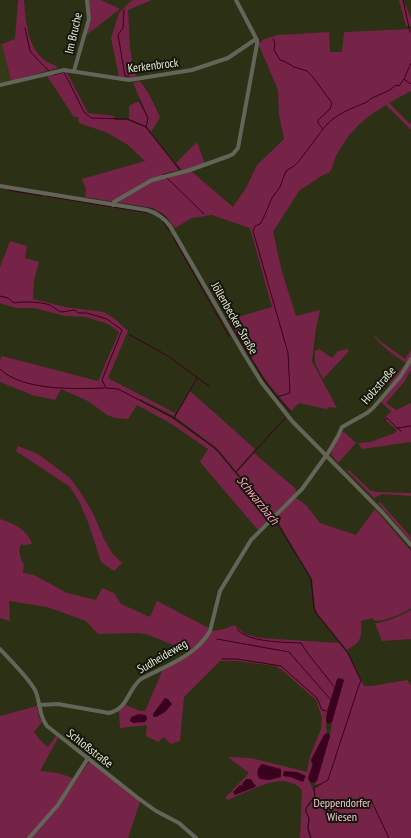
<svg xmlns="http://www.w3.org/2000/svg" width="411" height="838" font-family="'PT Sans Narrow',sans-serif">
  <rect width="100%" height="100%" fill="#2c3015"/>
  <polygon fill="#343916" points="0,44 2,44 11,81 0,84"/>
  <g fill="#762348" fill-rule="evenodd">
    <path d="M18,0h6c2,25 4,58 33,66v2l-46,13 -9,-37 13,-5z"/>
    <polygon points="89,0 101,0 120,9 85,36 90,19"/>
    <path d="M132,0h20l-24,10c2,23 0,46 9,67l-9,1 -9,-1 -8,-39 8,-25z"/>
    <polygon points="399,0 403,0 411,18 411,26 406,26"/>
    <path d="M411,29v62l-22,12 22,22v5l-25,-25c-26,16 -35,25 -50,51 -3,6 -3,12 -7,17l-6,2 -24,16 -26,41 9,40 14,44 24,-6 -4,18 -4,33 25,47 -8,-1 -3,2 -27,-6 -8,8 -26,-32 -37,-59 44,-13 -22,-79 -38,-13 -20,3 -17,10 -9,-12 -13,-8 -68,-11 1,-8 -4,-10 63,-18 -17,-16 -20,-12 -29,-10 -1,-6h-4l-27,-41 16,-3 -1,-2h4l22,42 26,3 1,4h12l18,7 34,43 -16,4 2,4 26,-7 42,36 13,-19 11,-23 27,-26 -5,-24 -1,-25 -20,-47 5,-2 -1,-1 16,-5 51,-3 1,20h12l2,-20z"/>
    <polygon points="140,81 149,94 160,117 151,132 146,126 147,124 146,126 129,119 129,106 139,101 147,116 148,122 147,115 133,83"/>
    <polygon points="197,142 205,164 182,170 176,163"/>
    <polygon points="10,241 27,246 25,258 39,262 34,280 33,299 65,307 104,312 115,319 128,331 108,378 175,413 174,416 140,399 139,400 173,419 215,449 272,516 258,530 200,462 208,449 170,423 137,405 128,419 115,418 107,415 88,401 61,389 55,400 32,395 0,382 0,360 2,356 98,381 119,332 108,324 86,317 65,316 34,308 16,308 0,303 0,267"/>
    <path d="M372,333l8,8 25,18 6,-9v20l-7,12 -18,21 10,7 15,-7v39l-49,7 -4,-6 12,-1 25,-9 2,-3 -13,-11 7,-8 -10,-9 12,-14 -4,-4 17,-21c-14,-9 -25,-17 -34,-30z"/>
    <polygon points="319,349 332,358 338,351 347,349 349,351 323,379 315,363 315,351"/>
    <polygon points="190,391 255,449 236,471 217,448 175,417"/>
    <polygon points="342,432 344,432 356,443 338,463 331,454 332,450"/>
    <polygon points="18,446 38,454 70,478 81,493 93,513 104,539 112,553 122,563 114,571 101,562 88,522 80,503 70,487 16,451"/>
    <polygon points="254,453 296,489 296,493 273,515 237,472"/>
    <polygon points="349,470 370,490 376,492 411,493 411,496 382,494 374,498 347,471"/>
    <path d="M296,498l10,7 14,18 36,12 19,-26 36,42v57c-6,5 -30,15 -37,12l-1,-2 -12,3c1,16 1,21 -14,29l-30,-37 -2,-5 -3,-29 -37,-62z"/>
    <polygon points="380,502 411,537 411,541 378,503"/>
    <path d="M0,519c13,4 28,11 32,25l-8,1 -3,-1c-3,8 -1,13 3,21l-1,8 11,2 33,18 29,7 6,-12 12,5 7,11 29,13 7,-16 52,27c-3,11 -13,17 -21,23l-42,-17 -9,-1 -39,1 -12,-13 -39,-14 -38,-6 1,20 -10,-3z"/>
    <path d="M411,610v29l-29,2 -7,-18c9,0 28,-8 36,-13z"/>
    <path d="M234,625l11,9 15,4 79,5 9,11 16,32h8l35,-6 4,6v152h-100l-3,-10 2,-10 -3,-6v-4l8,-11 -1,-9 8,-5 -7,2 15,-49 2,-14 12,-42 -2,-2 -13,28 -2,3 -1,19 1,4 -3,3 -13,25 1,5 -4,13 7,17 -8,10 -1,5 3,7 -2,11 3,10h-10l2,-48c-3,-3 -6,-6 -11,-7 -17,-7 -47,10 -63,17l-3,-2 24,-25 -20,-15 1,-1 21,1 56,14 3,-16 11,-27 1,-11 -6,-18 -34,-30 -7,-4 -37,-5h-18l-36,36 -4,44 -9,3 -7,-7 -6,5 -12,-6 1,-11 -27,3 -1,-17 7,-6 14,6h5l18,-42c20,-11 36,-18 49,-38l12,-2zM165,699l2,12 -11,6h-3v-3z"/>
    <polygon points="37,706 39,717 42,722 34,732 41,741 48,747 56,736 58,738 40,771 58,773 73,778 58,804 28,838 0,838 0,716"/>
    <polygon points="88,763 92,763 140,802 128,838 31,838 59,806"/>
  </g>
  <g fill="#3b001d">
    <path d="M339,678l5,2 -12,42 -4,2 -2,-3c1,-14 7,-27 11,-42z"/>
    <path d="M165,698l3,1 4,5c-5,6 -11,12 -19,13v-3z"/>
    <polygon points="139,714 146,715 147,719 145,722 133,723 130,721 131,717"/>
    <polygon points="328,733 330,736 317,781 312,783 310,782 308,778 313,765 311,760 324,735"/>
    <path d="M262,764l19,5v8l-12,3 -9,-1c-5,-5 -2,-12 2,-15z"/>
    <polygon points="284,771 297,772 306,776 303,782 290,777 283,776"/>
    <polygon points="246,779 251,779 254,784 256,785 255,787 235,795 233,792 240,785 243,786 242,784"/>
  </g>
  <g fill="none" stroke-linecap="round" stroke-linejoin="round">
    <g stroke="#3b001d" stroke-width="1">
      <polyline points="403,0 410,32"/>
      <polyline points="124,10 123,28 118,35 125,76 129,76"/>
      <polyline points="25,28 30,51 37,59 49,71"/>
      <polyline points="273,39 275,43 274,50 280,60 284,61 294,67 307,71 312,76 332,103 330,109 318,120 318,123 323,129 299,161 294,166 286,171 280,187 272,198 263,219 260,224 255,226 253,231 288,353 290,393 277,397 291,412"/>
      <polyline points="53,75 64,72 84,112 91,118 127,119 146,127 180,170"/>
      <polyline points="404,79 411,63"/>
      <polyline points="139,100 148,118 146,127"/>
      <path d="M324,128c10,-14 29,-20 43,-26l3,-3 20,-9 6,-5 3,1 5,-7 7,5"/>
      <polyline points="163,175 175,172"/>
      <polyline points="167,178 204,214"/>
      <polyline points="8,190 42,196"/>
      <polyline points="46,196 150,213"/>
      <polyline points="147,208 162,214 170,223"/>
      <polyline points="163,221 169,231"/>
      <polyline points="173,237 229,336"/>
      <path d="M0,296l8,2 6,5c9,-2 27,-1 36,2 3,2 7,5 11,7l14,-2 3,3h9l20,6 15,11 -20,50 4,8 12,1 56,29 42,31 56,67"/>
      <polyline points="227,319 264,380 276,396"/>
      <polyline points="130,335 168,356 209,386"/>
      <path d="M0,369c22,22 75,20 105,19"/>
      <polyline points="174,418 197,378"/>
      <polyline points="384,420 387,418 397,428 411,426"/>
      <polyline points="397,428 401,431"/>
      <polyline points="236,472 285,418"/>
      <polyline points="274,518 311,579 314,608 316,613 348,653 361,681 359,685 328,780 314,788 315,797 306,808 306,812 309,818 308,828 311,838"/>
      <path d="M237,629c11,14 48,13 64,14l5,8 29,37"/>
      <polyline points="217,639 289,652 331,700"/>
      <polyline points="222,659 237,659 281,666 317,698 322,710 326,711"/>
      <polyline points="371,800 389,838"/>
    </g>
    <g stroke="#636558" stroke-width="4">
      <polyline points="74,71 89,19 87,0"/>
      <polyline points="0,85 64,70 129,80 192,70 228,58 256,39"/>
      <path d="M0,186l147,24c11,3 17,8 23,16l74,128 18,29 30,38 90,91 29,33"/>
      <polyline points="113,205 114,202 152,180 190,170 229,156 233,154 238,148 257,44 257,40 236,0"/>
      <path d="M0,649c10,11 28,28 35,41 6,13 3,24 12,36l91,72 18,13 23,12 17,15"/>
      <path d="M39,705l19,-1 51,9c20,-5 18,-23 32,-34 24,-13 55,-23 69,-48l10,-40 31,-51 51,-51 26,-36 10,-17 4,-9 25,-14 6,-5 27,-31 11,-18"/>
      <polyline points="29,838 58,805 88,758"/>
    </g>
  </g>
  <g text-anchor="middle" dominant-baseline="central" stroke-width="4" stroke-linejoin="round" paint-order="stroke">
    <g font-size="12" fill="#e5e8d8" stroke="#15170b">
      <text transform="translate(73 33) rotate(-77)">Im Bruche</text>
      <text transform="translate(153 65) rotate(-7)">Kerkenbrock</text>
      <text transform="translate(235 318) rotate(60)">Jöllenbecker Straße</text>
      <text transform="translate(378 385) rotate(-49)">Holzstraße</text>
      <text transform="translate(162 656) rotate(-30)">Sudheideweg</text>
      <text transform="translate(90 748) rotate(38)">Schloßstraße</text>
    </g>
    <g font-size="12" fill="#f6c4d5" stroke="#15170b">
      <text x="342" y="802">Deppendorfer<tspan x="342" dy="14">Wiesen</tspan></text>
    </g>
    <g font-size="13" font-style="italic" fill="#fe9ec2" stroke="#15170b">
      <text transform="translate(258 500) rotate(51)">Schwarzbach</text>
    </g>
  </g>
</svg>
